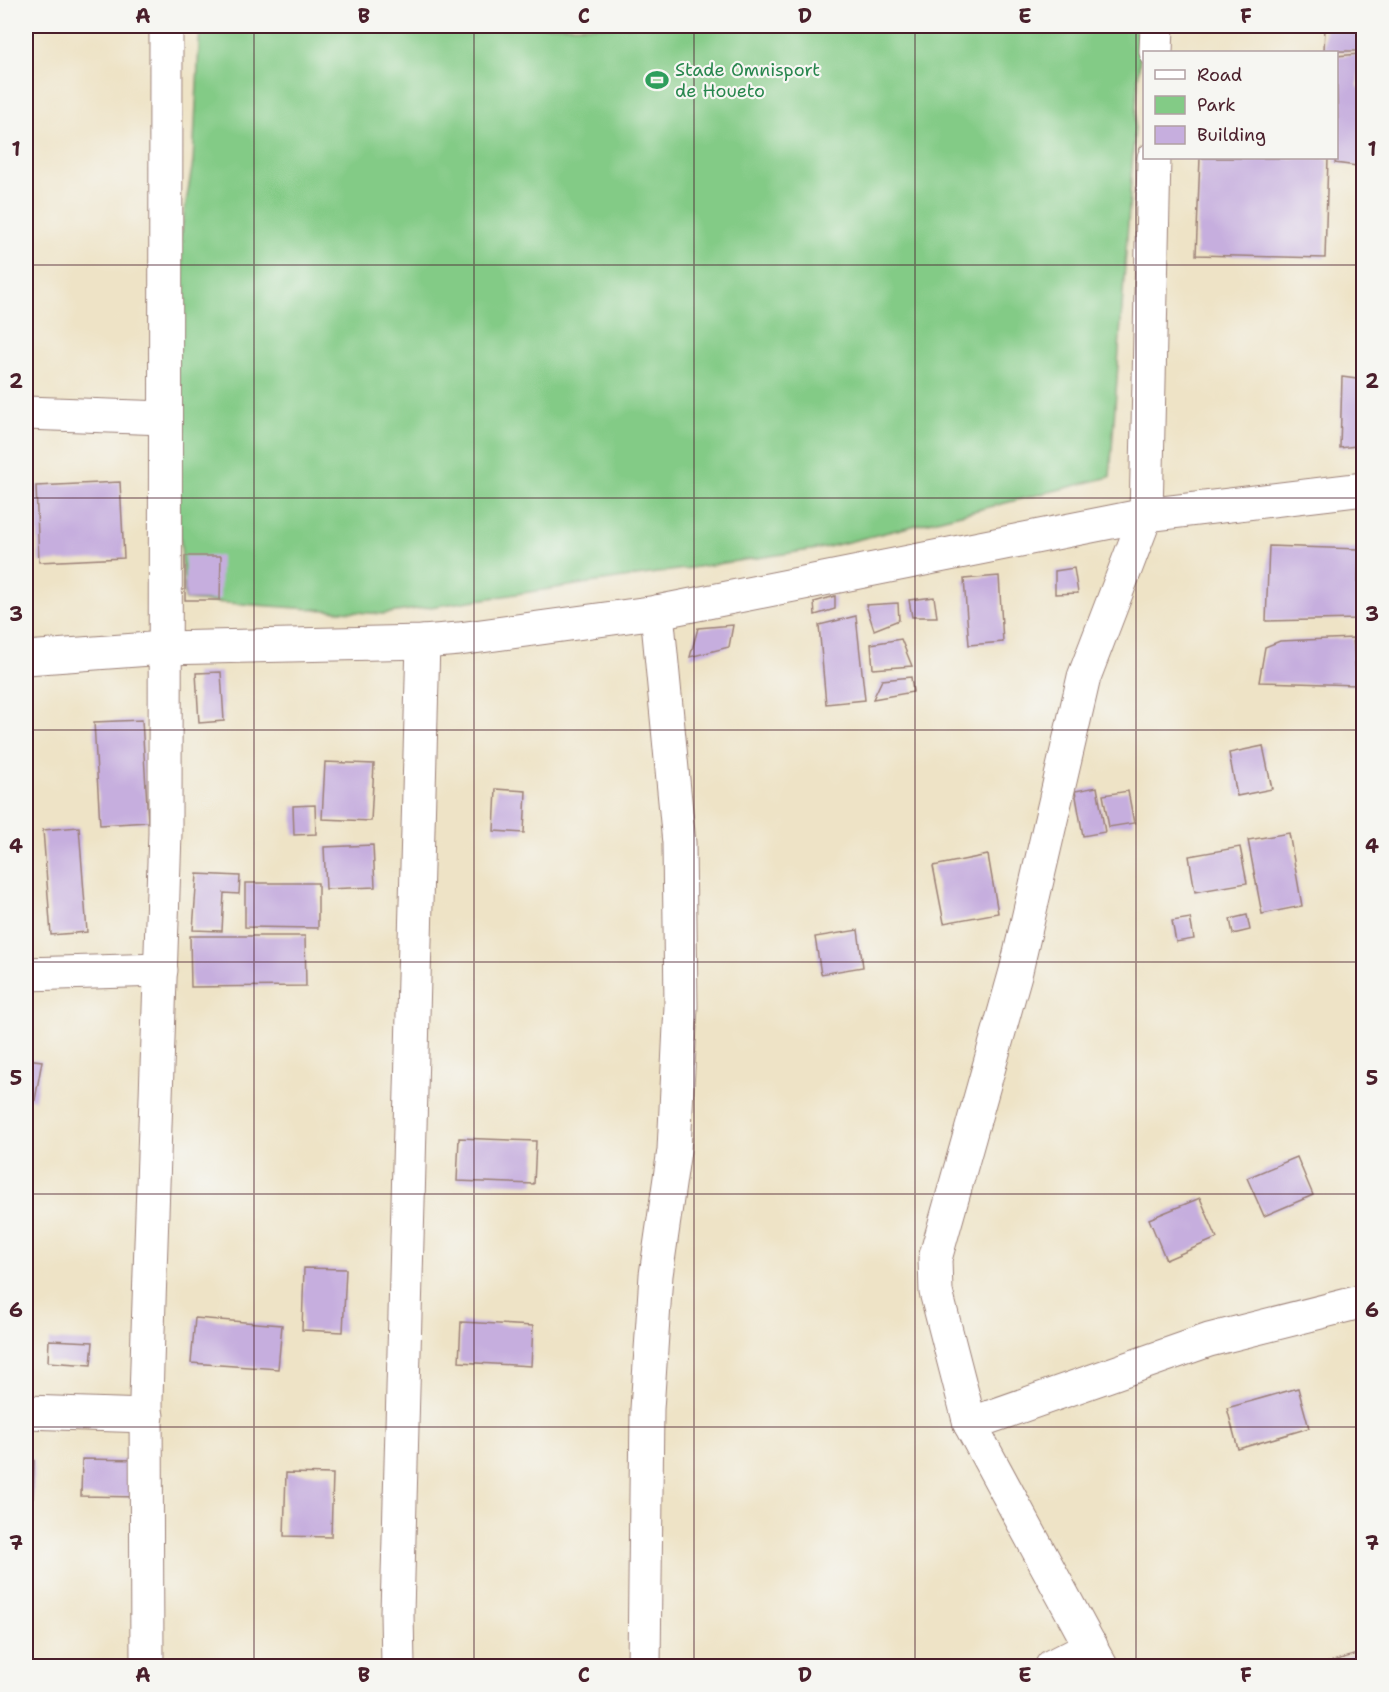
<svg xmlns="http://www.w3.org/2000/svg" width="1389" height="1692" font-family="'Shantell Sans',sans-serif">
  <rect width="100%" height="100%" fill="#f6f6f2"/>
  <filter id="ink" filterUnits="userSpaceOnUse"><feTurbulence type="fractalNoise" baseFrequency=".0167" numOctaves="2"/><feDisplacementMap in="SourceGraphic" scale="12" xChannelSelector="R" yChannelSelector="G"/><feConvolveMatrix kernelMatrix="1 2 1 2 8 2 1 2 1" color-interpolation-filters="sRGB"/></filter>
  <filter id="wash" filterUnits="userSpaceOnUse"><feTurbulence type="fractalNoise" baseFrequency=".008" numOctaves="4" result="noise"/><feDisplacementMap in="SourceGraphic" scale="24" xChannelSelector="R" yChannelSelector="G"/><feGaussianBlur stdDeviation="1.35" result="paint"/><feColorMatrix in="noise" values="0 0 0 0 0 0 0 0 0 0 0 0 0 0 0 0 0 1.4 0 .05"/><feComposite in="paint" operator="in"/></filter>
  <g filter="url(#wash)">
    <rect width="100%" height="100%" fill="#eee3c6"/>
    <polygon fill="#83cb86" stroke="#667558" stroke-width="1.5" points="200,26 1142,26 1110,477 824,548 383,614 185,600 172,425 160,354 193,162"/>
    <g id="blocks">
      <g fill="#c6aede">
        <polygon points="1325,27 1364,27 1364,51 1324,51"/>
        <polygon points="1359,54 1358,87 1364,89 1364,167 1335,163 1338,129 1336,56"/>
        <polygon points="1200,158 1328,158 1325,258 1196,255"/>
        <polygon points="1342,377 1364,380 1364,445 1340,448"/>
        <polygon points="120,482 124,558 39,562 36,486"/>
        <polygon points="1269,546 1359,549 1357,619 1266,621"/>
        <polygon points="185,556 221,556 220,600 185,600"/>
        <polygon points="1074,568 1078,593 1055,594 1055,571"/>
        <polygon points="999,576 1003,642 969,645 964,579"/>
        <polygon points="835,596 835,609 815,615 814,602"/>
        <polygon points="934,597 937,617 912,617 909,600"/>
        <polygon points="898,603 899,620 874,630 866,605"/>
        <polygon points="856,616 865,700 826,704 819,625"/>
        <polygon points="733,625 729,647 690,657 698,628"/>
        <polygon points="1353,638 1357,685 1259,682 1265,647 1280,641"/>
        <polygon points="901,639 912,666 873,669 871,644"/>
        <polygon points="221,672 224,721 199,723 196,673"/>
        <polygon points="911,677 913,692 873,699 882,680"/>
        <polygon points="142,720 148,822 100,825 94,722"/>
        <polygon points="1263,746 1272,789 1237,796 1229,753"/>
        <polygon points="325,762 374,764 371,821 322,819"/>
        <polygon points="1097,787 1105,832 1083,836 1075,791"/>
        <polygon points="496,789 526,791 524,833 494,831"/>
        <polygon points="1128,791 1134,823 1109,827 1103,795"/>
        <polygon points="315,805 316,834 294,835 293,806"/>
        <polygon points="79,827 87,932 51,935 43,830"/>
        <polygon points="1289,833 1302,906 1262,914 1248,840"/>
        <polygon points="373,845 375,887 326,889 324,847"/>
        <polygon points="1240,847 1247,883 1195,892 1189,856"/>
        <polygon points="988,855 998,913 944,923 933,866"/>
        <polygon points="197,874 240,876 239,894 224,893 222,931 193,930"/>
        <polygon points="245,883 318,883 318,928 245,927"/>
        <polygon points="1247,915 1250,930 1233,934 1230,919"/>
        <polygon points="1190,918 1194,939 1176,942 1172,921"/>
        <polygon points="858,930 863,967 821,974 815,937"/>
        <polygon points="190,936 305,936 306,986 191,987"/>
        <polygon points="26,1059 42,1061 35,1100 26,1098"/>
        <polygon points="459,1138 536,1141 534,1184 457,1181"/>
        <polygon points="1297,1157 1313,1195 1264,1216 1247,1178"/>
        <polygon points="1200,1198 1217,1238 1166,1260 1149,1219"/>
        <polygon points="304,1268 346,1269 343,1332 302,1330"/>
        <polygon points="195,1318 282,1325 278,1369 191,1363"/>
        <polygon points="461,1322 533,1326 531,1366 459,1362"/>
        <polygon points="49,1340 93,1342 91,1365 48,1362"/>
        <polygon points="1298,1388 1309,1428 1238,1449 1227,1408"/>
        <polygon points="82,1459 140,1460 140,1497 81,1496"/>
        <polygon points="26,1460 34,1460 33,1498 26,1498"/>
        <polygon points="286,1473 333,1474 331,1537 284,1536"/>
        <polygon points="1364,1652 1364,1666 1316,1666"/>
      </g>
    </g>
  </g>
  <g filter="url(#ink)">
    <use href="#blocks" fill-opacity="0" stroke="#9c8178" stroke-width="1.5"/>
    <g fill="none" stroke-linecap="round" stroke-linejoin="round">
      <g stroke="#9c8178" stroke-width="35">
        <g id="minor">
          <polyline points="1156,52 1157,26"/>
          <polyline points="26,413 165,418"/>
          <polyline points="26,658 164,648 423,642 459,639 657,612 1146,515 1364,489"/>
          <polyline points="26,974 161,970"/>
          <polyline points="26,1412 147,1416"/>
          <polyline points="970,1424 1209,1340 1364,1301"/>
          <polyline points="147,1666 146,1399 148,1331 165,833 166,26"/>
          <polyline points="398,1666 397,1613 423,642"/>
          <polyline points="644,1666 647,1409 656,1275 674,1150 681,1006 679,843 657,612"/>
          <polyline points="1052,1666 1091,1646"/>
          <polyline points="1101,1666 970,1424 936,1292 935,1259 1016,971 1084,677 1146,515 1154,158"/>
        </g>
      </g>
      <use href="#minor" stroke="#fff" stroke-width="33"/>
    </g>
  </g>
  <path fill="none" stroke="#4a1f2b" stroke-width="1.5" stroke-opacity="0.55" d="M254,26v1640M474,26v1640M694,26v1640M915,26v1640M1136,26v1640M26,265h1338M26,498h1338M26,730h1338M26,962h1338M26,1194h1338M26,1427h1338"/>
  <defs>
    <g id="stadium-bare" transform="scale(1.8)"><path d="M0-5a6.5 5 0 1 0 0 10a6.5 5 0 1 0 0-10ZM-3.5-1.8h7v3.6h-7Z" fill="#2e9e5b" stroke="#f6f6f2" stroke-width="2.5" paint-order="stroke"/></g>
  </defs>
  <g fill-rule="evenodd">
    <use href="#stadium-bare" x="657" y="80"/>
  </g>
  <g text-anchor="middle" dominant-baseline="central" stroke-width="4.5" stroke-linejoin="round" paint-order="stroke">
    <g font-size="18" fill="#27864d" stroke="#f6f6f2" text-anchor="start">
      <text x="675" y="70">Stade Omnisport<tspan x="675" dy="21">de Houeto</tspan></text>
    </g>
  </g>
  <rect width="1389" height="1692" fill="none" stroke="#f6f6f2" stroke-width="66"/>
  <rect x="1143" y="51" width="195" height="108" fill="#f6f6f2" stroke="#b1a0a2" stroke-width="1.5"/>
  <rect x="1155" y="70" width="30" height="9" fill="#ffffff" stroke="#b1a0a2" stroke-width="1.5"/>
  <text x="1197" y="81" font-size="18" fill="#4a1f2b">Road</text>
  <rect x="1155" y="96" width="30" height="18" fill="#83cb86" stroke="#b1a0a2" stroke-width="1.5"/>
  <text x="1197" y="111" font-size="18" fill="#4a1f2b">Park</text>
  <rect x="1155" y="126" width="30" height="18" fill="#c6aede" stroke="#b1a0a2" stroke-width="1.5"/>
  <text x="1197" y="141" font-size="18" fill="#4a1f2b">Building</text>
  <rect x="33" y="33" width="1323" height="1626" fill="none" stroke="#4a1f2b" stroke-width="2"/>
  <g font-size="20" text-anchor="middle" font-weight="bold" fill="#4a1f2b">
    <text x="143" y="23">A</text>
    <text x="364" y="23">B</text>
    <text x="584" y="23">C</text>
    <text x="805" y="23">D</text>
    <text x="1025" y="23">E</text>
    <text x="1246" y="23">F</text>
    <text x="16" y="156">1</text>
    <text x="1372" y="156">1</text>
    <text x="16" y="388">2</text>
    <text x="1372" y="388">2</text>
    <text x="16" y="621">3</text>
    <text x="1372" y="621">3</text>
    <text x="16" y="853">4</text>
    <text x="1372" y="853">4</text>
    <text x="16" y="1085">5</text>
    <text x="1372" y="1085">5</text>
    <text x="16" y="1317">6</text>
    <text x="1372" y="1317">6</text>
    <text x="16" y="1550">7</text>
    <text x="1372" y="1550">7</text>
    <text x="143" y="1682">A</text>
    <text x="364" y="1682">B</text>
    <text x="584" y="1682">C</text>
    <text x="805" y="1682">D</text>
    <text x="1025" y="1682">E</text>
    <text x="1246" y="1682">F</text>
  </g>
</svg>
